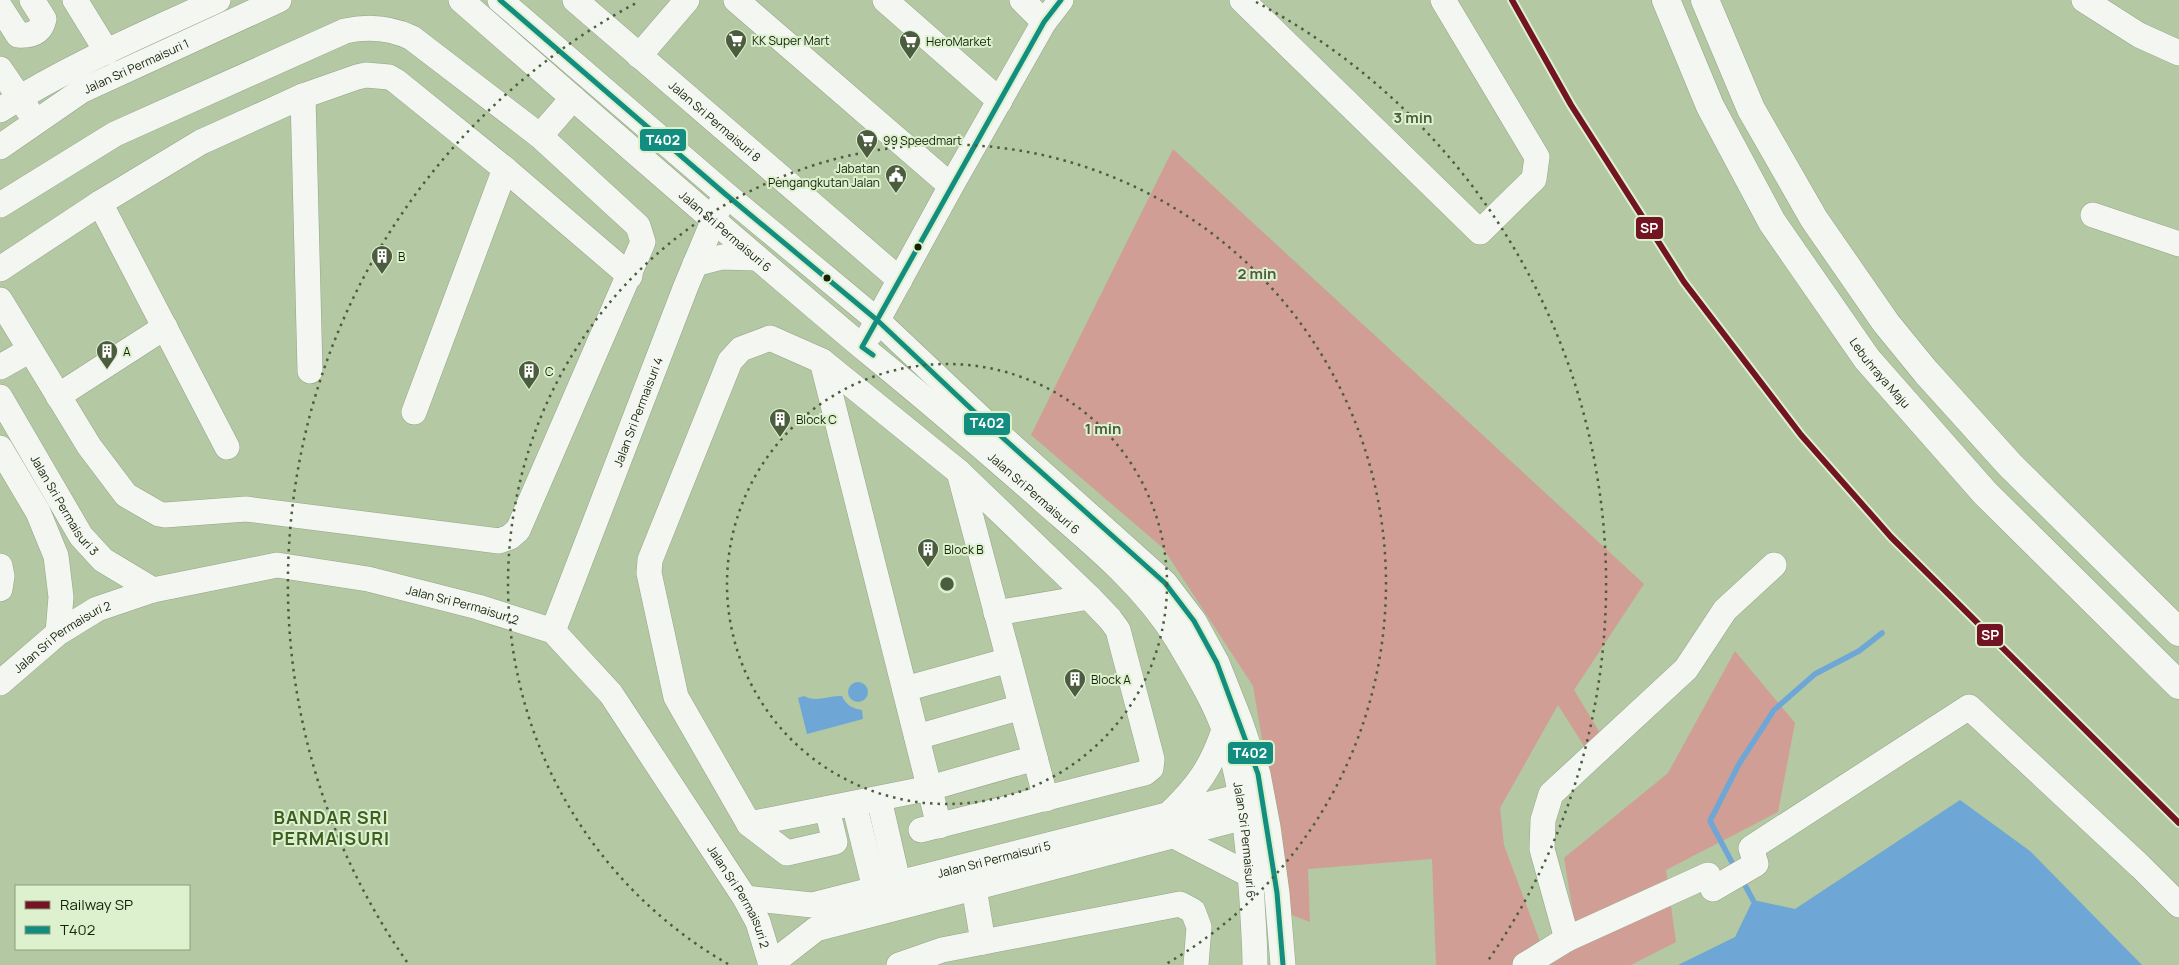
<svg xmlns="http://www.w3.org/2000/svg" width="2179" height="965" font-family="Manrope,sans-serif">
  <rect width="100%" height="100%" fill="#b3c8a3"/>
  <polygon fill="#d19e95" points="1173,149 1644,584 1574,690 1600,733 1586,749 1558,705 1500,808 1504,845 1546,958 1578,943 1564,858 1668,773 1735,651 1795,723 1778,812 1666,870 1676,942 1631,965 1436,965 1432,859 1308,869 1310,922 1292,915 1253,686 1163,548 1031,435"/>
  <g fill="#6ea7d5">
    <circle cx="858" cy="692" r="10"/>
    <path d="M804,696c12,7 25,-1 38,0 5,10 10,12 20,14l1,9 -56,15 -9,-36z"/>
    <polygon points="1960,800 2030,851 2142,965 1678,965 1735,937 1753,900 1795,909"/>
  </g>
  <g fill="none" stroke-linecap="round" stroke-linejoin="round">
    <g stroke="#6ea7d5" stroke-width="5.5">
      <polyline points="1735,868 1710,821 1739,764 1774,710 1815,674 1859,651 1882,633"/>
      <polyline points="1741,878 1753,900"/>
    </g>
    <g stroke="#94a588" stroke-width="26">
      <g id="minor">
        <polyline points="75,0 107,52"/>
        <path id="s1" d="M461,0c136,119 272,239 411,355 59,48 117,98 174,148 47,41 98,82 131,136 17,29 37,61 48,93 18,54 23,111 27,168 1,21 3,43 3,65"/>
        <polyline points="500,0 724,193 877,320 983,420 1165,583 1194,621 1217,663 1240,721 1258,774 1268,827 1277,893 1283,965"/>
        <path id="s2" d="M575,0l325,280"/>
        <polyline points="736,0 951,186"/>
        <polyline points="885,0 1000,101"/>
        <polyline points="1022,0 1044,22"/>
        <polyline points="1242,0 1480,232 1534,179 1537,157 1443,0"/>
        <polyline points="2084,0 2139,35 2179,53"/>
        <path d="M0,7l18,28c14,1 23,-3 26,-16l-12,-19"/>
        <polyline points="639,56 687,0"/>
        <polyline points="0,69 28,110"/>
        <polyline points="303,96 310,371"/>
        <path d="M0,110c68,-44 145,-76 218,-110"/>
        <polyline points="540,136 573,98"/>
        <path id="s3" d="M0,147l81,-56 198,-91"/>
        <polyline points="100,203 227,447"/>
        <path d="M0,205l115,-71 230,-103c23,-5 46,-3 67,7l128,98 98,90 5,16 -125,288 -8,7 -11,4 -253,-32 -81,6 -6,-1 -33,-19 -37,-49 -89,-146"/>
        <polyline points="2093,215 2179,244"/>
        <polyline points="695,264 722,257 755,258"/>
        <polyline points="0,269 100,203 201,142 303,96 357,77 366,75 389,77 396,81 505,169 630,276"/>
        <polyline points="870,334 951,186 1044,22 1061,0"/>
        <polyline points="822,361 939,826"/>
        <polyline points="0,367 30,350"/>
        <polyline points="58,396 165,327"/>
        <path id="s4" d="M0,397l81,139 22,24 50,30"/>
        <polyline points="414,412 505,169"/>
        <polyline points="0,448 38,512 56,556 61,597 58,633"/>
        <polyline points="959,472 1046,799"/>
        <polyline points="0,566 2,576 0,589"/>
        <polyline points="996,613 1089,597"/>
        <path id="s5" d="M553,631l133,-345 34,-81"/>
        <path id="s6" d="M0,683l58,-50 39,-24 56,-19 124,-25 91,14 110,28 75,24 58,63 134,204 13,24 13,43"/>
        <polyline points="905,689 1009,660"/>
        <polyline points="917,737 1021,707"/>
        <polyline points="879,799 902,899"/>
        <polyline points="854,804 879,905"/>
        <polyline points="827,809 835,842 787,853 749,824 676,697 649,573 650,560 730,361 741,349 770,338 822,361 959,472 1089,597 1110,619 1118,630 1152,759 1151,768 1145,773 921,830"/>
        <path d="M1169,814c29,-28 42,-46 55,-84"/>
        <polyline points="749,824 930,788 1035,758"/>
        <polyline points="1172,835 1250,875"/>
        <polyline points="971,870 983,942"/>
        <path id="s7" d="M745,898l67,7 429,-109"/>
        <polyline points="1567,939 1542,849 1543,820 1551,794 1686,669 1725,610 1774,565"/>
        <polyline points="771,964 816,929 1245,817"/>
        <polyline points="899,965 942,950 1180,904 1193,911 1199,927 1196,965"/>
        <polyline points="1525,965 1567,939 1708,875 1713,889 1756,864 1751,848 1969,707 2141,867 2179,905"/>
      </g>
    </g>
    <g stroke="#94a588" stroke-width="29">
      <g id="highway">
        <path id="s8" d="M1666,0l44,106 62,116 95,137 118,134 194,192"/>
        <polyline points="1705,0 1751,109 1814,219 1886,323 1926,372 2010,465 2179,632"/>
      </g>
    </g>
    <use href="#minor" stroke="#f4f7f1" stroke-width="25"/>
    <use href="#highway" stroke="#f4f7f1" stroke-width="28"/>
    <g stroke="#ddf1cf" stroke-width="9">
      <g id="bus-1">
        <polyline points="500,0 724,193 877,320 983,420 1165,583 1194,621 1217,663 1258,774 1277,893 1283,965"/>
        <polyline points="873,355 862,347 1044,22 1061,0"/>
      </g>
    </g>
    <use href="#bus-1" stroke="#128d7f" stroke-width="5"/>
    <g stroke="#ddf1cf" stroke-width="10">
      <polyline id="rail-1" points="1512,0 1571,105 1684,282 1801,435 1891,537 2179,823"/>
    </g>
    <use href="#rail-1" stroke="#721422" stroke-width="6"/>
  </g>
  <g fill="none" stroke="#4c5c3e" stroke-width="2.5" stroke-dasharray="2.5 5">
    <circle cx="947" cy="584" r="220"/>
    <path d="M728 964A439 439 0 1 1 1166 964"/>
    <path d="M407 962A659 659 0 0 1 638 2M1256 2A659 659 0 0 1 1487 962"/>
  </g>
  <defs>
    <g id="supermarket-pin" transform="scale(1.125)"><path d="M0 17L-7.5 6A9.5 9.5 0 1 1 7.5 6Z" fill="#4c5c3e" stroke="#ddf1cf"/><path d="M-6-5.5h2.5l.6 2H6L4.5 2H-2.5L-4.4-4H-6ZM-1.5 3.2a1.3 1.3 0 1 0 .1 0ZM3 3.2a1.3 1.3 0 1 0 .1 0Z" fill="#fff"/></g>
    <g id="civic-pin" transform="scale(1.125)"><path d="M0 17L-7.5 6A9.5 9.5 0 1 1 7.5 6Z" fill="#4c5c3e" stroke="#ddf1cf"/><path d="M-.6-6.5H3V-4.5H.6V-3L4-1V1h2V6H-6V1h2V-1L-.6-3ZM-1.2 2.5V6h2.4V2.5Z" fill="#fff"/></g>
    <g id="building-pin" transform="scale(1.125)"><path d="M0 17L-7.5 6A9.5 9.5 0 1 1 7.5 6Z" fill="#4c5c3e" stroke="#ddf1cf"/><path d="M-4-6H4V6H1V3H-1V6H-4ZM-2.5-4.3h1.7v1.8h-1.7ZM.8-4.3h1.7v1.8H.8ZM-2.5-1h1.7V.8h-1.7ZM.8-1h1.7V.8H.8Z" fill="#fff"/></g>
  </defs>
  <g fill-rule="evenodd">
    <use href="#supermarket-pin" x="736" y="40"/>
    <use href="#supermarket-pin" x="910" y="41"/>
    <use href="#supermarket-pin" x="867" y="140"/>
    <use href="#civic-pin" x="896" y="175"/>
    <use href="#building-pin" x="382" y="256"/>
    <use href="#building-pin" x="107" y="351"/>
    <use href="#building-pin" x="529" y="371"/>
    <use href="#building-pin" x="780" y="419"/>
    <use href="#building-pin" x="928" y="549"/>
    <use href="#building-pin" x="1075" y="679"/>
  </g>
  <g fill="#142208" stroke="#ddf1cf" stroke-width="2">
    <circle cx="918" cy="247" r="4.5"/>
    <circle cx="827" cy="278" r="4.5"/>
  </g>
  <g text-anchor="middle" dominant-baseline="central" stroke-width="4" stroke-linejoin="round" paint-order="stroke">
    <g font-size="12" fill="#142208" stroke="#ddf1cf" text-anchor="start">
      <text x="752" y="40">KK Super Mart</text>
      <text x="926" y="41">HeroMarket</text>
      <text x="883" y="140">99 Speedmart</text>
      <text x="880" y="168" text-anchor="end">Jabatan<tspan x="880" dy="14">Pengangkutan Jalan</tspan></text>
      <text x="398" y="256">B</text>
      <text x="123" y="351">A</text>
      <text x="545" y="371">C</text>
      <text x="796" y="419">Block C</text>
      <text x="944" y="549">Block B</text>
      <text x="1091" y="679">Block A</text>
    </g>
    <g font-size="12" fill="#142208" stroke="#ddf1cf">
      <text stroke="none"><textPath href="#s3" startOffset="159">Jalan Sri Permaisuri 1</textPath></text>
      <text stroke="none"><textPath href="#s2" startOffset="185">Jalan Sri Permaisuri 8</textPath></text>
      <text stroke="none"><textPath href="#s1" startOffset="351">Jalan Sri Permaisuri 6</textPath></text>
      <text stroke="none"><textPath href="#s8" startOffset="432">Lebuhraya Maju</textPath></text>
      <text stroke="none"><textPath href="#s5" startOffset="235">Jalan Sri Permaisuri 4</textPath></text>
      <text stroke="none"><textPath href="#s1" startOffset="756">Jalan Sri Permaisuri 6</textPath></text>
      <text stroke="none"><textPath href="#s4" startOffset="126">Jalan Sri Permaisuri 3</textPath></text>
      <text stroke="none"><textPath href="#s6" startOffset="498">Jalan Sri Permaisuri 2</textPath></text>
      <text stroke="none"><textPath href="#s6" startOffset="78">Jalan Sri Permaisuri 2</textPath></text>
      <text stroke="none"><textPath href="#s1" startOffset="1176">Jalan Sri Permaisuri 6</textPath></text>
      <text stroke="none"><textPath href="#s7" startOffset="255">Jalan Sri Permaisuri 5</textPath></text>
      <text stroke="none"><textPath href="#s6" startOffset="918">Jalan Sri Permaisuri 2</textPath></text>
    </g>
    <g font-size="18" font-weight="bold" letter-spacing="1" fill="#3d5e20" stroke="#ddf1cf">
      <text x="331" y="817">BANDAR SRI<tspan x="331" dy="21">PERMAISURI</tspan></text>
    </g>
  </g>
  <circle cx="947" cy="584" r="8" fill="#4c5c3e" stroke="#ddf1cf" stroke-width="2.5"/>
  <g font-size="15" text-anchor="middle" font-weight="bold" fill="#4c5c3e" stroke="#ddf1cf" stroke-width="4" stroke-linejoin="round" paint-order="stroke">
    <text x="1413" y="123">3 min</text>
    <text x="1257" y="279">2 min</text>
    <text x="1103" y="434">1 min</text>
  </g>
  <g stroke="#ddf1cf" stroke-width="2">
    <rect x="639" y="128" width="48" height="24" rx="5" fill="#128d7f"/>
    <rect x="1635" y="216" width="29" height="24" rx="5" fill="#721422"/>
    <rect x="963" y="412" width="48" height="24" rx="5" fill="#128d7f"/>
    <rect x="1976" y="623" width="28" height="24" rx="5" fill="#721422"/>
    <rect x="1227" y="741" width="47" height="24" rx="5" fill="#128d7f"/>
  </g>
  <g font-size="14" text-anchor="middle" font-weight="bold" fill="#fff">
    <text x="663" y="145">T402</text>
    <text x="1649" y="233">SP</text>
    <text x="987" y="428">T402</text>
    <text x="1990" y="640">SP</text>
    <text x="1250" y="758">T402</text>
  </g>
  <rect x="15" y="885" width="175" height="65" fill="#ddf1cf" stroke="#8d9e7f"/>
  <rect x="25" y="901" width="25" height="8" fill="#721422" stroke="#8d9e7f"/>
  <text x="60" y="910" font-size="15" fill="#142208">Railway SP</text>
  <rect x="25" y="926" width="25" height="8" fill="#128d7f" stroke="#8d9e7f"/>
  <text x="60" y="935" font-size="15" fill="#142208">T402</text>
</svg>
